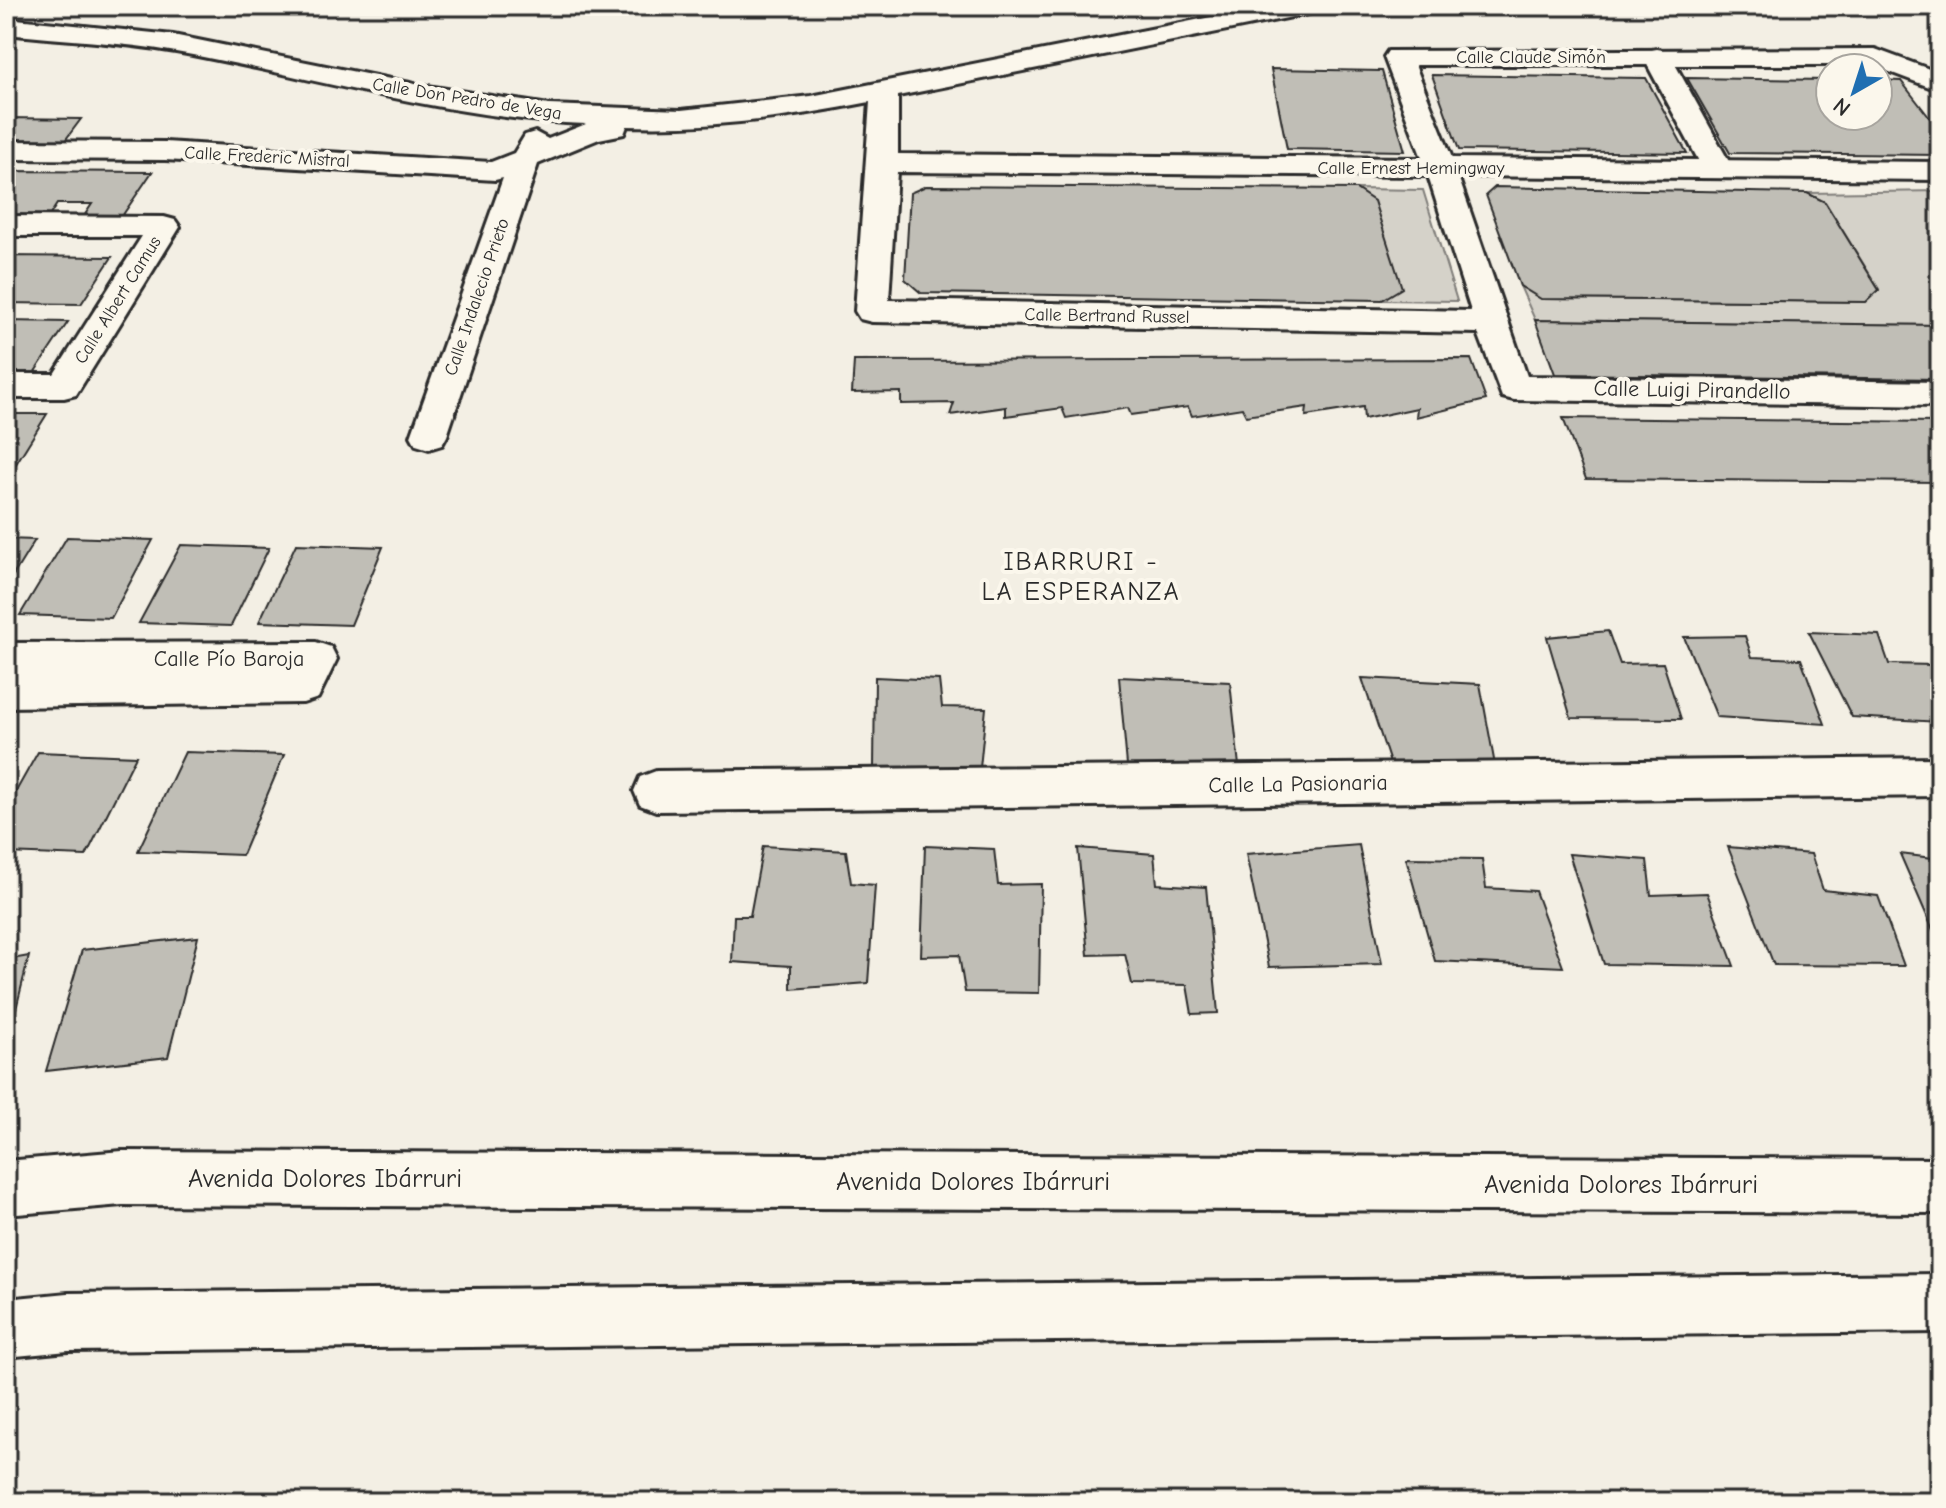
<svg xmlns="http://www.w3.org/2000/svg" width="1946" height="1508" font-family="'Comic Neue',sans-serif">
  <rect width="100%" height="100%" fill="#f3efe4"/>
  <filter id="ink" filterUnits="userSpaceOnUse"><feTurbulence type="fractalNoise" baseFrequency=".0125" numOctaves="2"/><feDisplacementMap in="SourceGraphic" scale="16" xChannelSelector="R" yChannelSelector="G"/><feConvolveMatrix kernelMatrix="1 2 1 2 8 2 1 2 1" color-interpolation-filters="sRGB"/></filter>
  <g filter="url(#ink)">
    <g fill="#d5d2c9" stroke="#807e7a" stroke-width="2">
      <polygon points="1356,189 1423,190 1457,301 1382,300"/>
      <polygon points="1940,191 1940,325 1535,320 1520,286 1542,299 1866,302 1879,289 1825,202 1807,193"/>
    </g>
    <g fill="#c0beb6" stroke="#2b2b2b" stroke-width="2">
      <polygon points="1271,69 1382,71 1405,151 1287,149"/>
      <polygon points="1432,75 1646,78 1687,153 1459,150"/>
      <polygon points="1687,78 1830,80 1830,116 1878,116 1878,80 1901,81 1940,131 1940,155 1730,153"/>
      <polygon points="6,118 81,119 63,143 6,142"/>
      <polygon points="6,171 152,172 120,219 82,219 92,204 57,204 46,221 6,220"/>
      <polygon points="926,186 1356,189 1374,201 1402,288 1382,300 921,293 905,279 910,193"/>
      <polygon points="1495,187 1807,193 1825,202 1879,290 1866,302 1541,299 1520,286 1486,195"/>
      <polygon points="6,256 112,257 81,304 6,303"/>
      <polygon points="1535,320 1940,325 1940,379 1555,374"/>
      <polygon points="6,321 68,322 32,376 6,376"/>
      <polygon points="1471,359 1486,400 1416,417 1417,408 1364,419 1363,407 1306,416 1307,407 1246,416 1242,408 1192,416 1188,407 1131,415 1128,408 1066,418 1062,408 1006,416 1006,407 950,415 954,403 901,404 901,392 852,393 854,361"/>
      <polygon points="6,414 47,414 14,467 6,467"/>
      <polygon points="1563,418 1940,422 1940,482 1586,479"/>
      <polygon points="67,537 153,540 111,618 20,615"/>
      <polygon points="6,539 35,540 6,587"/>
      <polygon points="296,544 383,547 351,625 259,622"/>
      <polygon points="181,545 269,548 231,626 139,623"/>
      <polygon points="1608,631 1620,664 1663,663 1681,719 1571,718 1547,637"/>
      <polygon points="1809,632 1879,635 1889,664 1934,665 1940,680 1940,722 1852,717"/>
      <polygon points="1745,636 1752,657 1801,659 1825,724 1717,717 1684,637"/>
      <polygon points="875,677 939,680 942,707 986,708 980,768 874,768"/>
      <polygon points="1119,677 1230,682 1239,766 1127,765"/>
      <polygon points="1362,678 1480,684 1495,765 1392,769"/>
      <polygon points="38,752 136,756 86,856 6,853 6,809"/>
      <polygon points="185,752 284,755 242,855 138,851"/>
      <polygon points="1359,845 1382,964 1269,967 1246,854"/>
      <polygon points="763,846 846,851 851,883 875,885 868,983 791,989 791,966 732,962 734,916 750,916"/>
      <polygon points="925,846 994,849 998,885 1041,884 1039,993 965,992 959,955 921,956"/>
      <polygon points="1728,847 1811,854 1823,890 1878,896 1904,966 1774,965"/>
      <polygon points="1078,848 1154,854 1157,884 1206,887 1218,1013 1192,1014 1187,985 1132,984 1125,954 1088,955"/>
      <polygon points="1569,854 1647,860 1651,895 1707,893 1734,966 1604,964"/>
      <polygon points="1900,854 1940,859 1940,946"/>
      <polygon points="1406,858 1482,859 1486,888 1535,891 1563,967 1435,961"/>
      <polygon points="198,937 168,1057 46,1071 82,950"/>
      <polygon points="29,956 6,1050 6,960"/>
    </g>
    <g fill="none" stroke-linecap="round" stroke-linejoin="round">
      <g stroke="#2b2b2b" stroke-width="6">
        <polygon id="pedestrian" points="1657,49 1667,51 1671,57 1732,167 1728,173 1717,176 1706,173 1702,167 1643,57 1647,51"/>
      </g>
      <g stroke="#2b2b2b" stroke-width="6">
        <g id="minor">
          <path d="M1267,6h53l-4,6 -9,2 -409,82v58l524,4 -38,-101 4,-6 487,-2 65,24v18l-69,-26h-456l37,93 488,4v18l-482,-4 69,200 413,6v24l-426,-6 -12,-3 -24,-64 -606,-11 -12,-3 -5,-8 15,-209c-80,16 -161,27 -243,24l-3,8 -25,5 -61,25 -91,272 -5,9 -13,4 -13,-4 -5,-9 92,-258 -8,2 -330,-20 -159,-1v-18l159,1 326,20 23,-9 11,-18 10,-3 13,7 38,-15c-135,-5 -276,-48 -410,-72 -55,-10 -114,-12 -170,-18v-16l167,17 242,49 134,21 132,5 130,-14zM897,172l531,4 43,135 -582,-11z"/>
          <polygon points="6,216 164,217 175,220 180,227 76,395 64,398 6,398 6,374 54,374 142,236 6,236"/>
          <polygon points="316,642 331,647 337,659 318,698 303,703 6,707 6,643"/>
          <polygon points="1940,758 1940,796 656,811 640,805 634,791 640,777 656,771"/>
          <polygon points="122,1151 1940,1159 1940,1213 122,1205 6,1215 6,1161"/>
          <polygon points="1940,1274 1940,1332 68,1351 6,1357 6,1299 68,1293"/>
        </g>
      </g>
      <use href="#pedestrian" fill="#fbf7ec" fill-rule="evenodd"/>
      <use href="#minor" fill="#fbf7ec" fill-rule="evenodd"/>
    </g>
  </g>
  <g text-anchor="middle" dominant-baseline="central" stroke-width="8" stroke-linejoin="round" paint-order="stroke">
    <g font-size="18" fill="#2b2b2b" stroke="#fbf7ec">
      <text x="1531" y="57">Calle Claude Simón</text>
      <text transform="translate(467 99) rotate(9)">Calle Don Pedro de Vega</text>
      <text transform="translate(267 157) rotate(3)">Calle Frederic Mistral</text>
      <text x="1411" y="168">Calle Ernest Hemingway</text>
      <text transform="translate(477 297) rotate(-71)">Calle Indalecio Prieto</text>
      <text transform="translate(118 300) rotate(-58)">Calle Albert Camus</text>
      <text transform="translate(1107 316) rotate(1)">Calle Bertrand Russel</text>
    </g>
    <g font-size="22" fill="#2b2b2b" stroke="#fbf7ec">
      <text transform="translate(1692 390) rotate(1)">Calle Luigi Pirandello</text>
      <text x="229" y="659">Calle Pío Baroja</text>
      <text transform="translate(1298 784) rotate(-1)">Calle La Pasionaria</text>
    </g>
    <g font-size="26" letter-spacing="2" fill="#2b2b2b" stroke="#fbf7ec">
      <text x="1081" y="562">IBARRURI -<tspan x="1081" dy="30">LA ESPERANZA</tspan></text>
    </g>
    <g font-size="26" fill="#2b2b2b" stroke="#fbf7ec">
      <text x="325" y="1179">Avenida Dolores Ibárruri</text>
      <text x="973" y="1182">Avenida Dolores Ibárruri</text>
      <text x="1621" y="1185">Avenida Dolores Ibárruri</text>
    </g>
  </g>
  <rect width="1946" height="1508" fill="none" stroke="#fbf7ec" stroke-width="32"/>
  <rect x="16" y="16" width="1914" height="1476" fill="none" stroke="#2b2b2b" stroke-width="3" filter="url(#ink)"/>
  <g transform="translate(1854 92) rotate(219)"><circle r="38" fill="#fbf7ec" stroke="#a8a59f" stroke-width="2"/>
  <path d="M0-6L14 30L0 20L-14 30Z" fill="#1f6fb2"/>
  <text y="-12" font-size="22" font-weight="bold" text-anchor="middle" fill="#2b2b2b">N</text>
  </g>
</svg>
